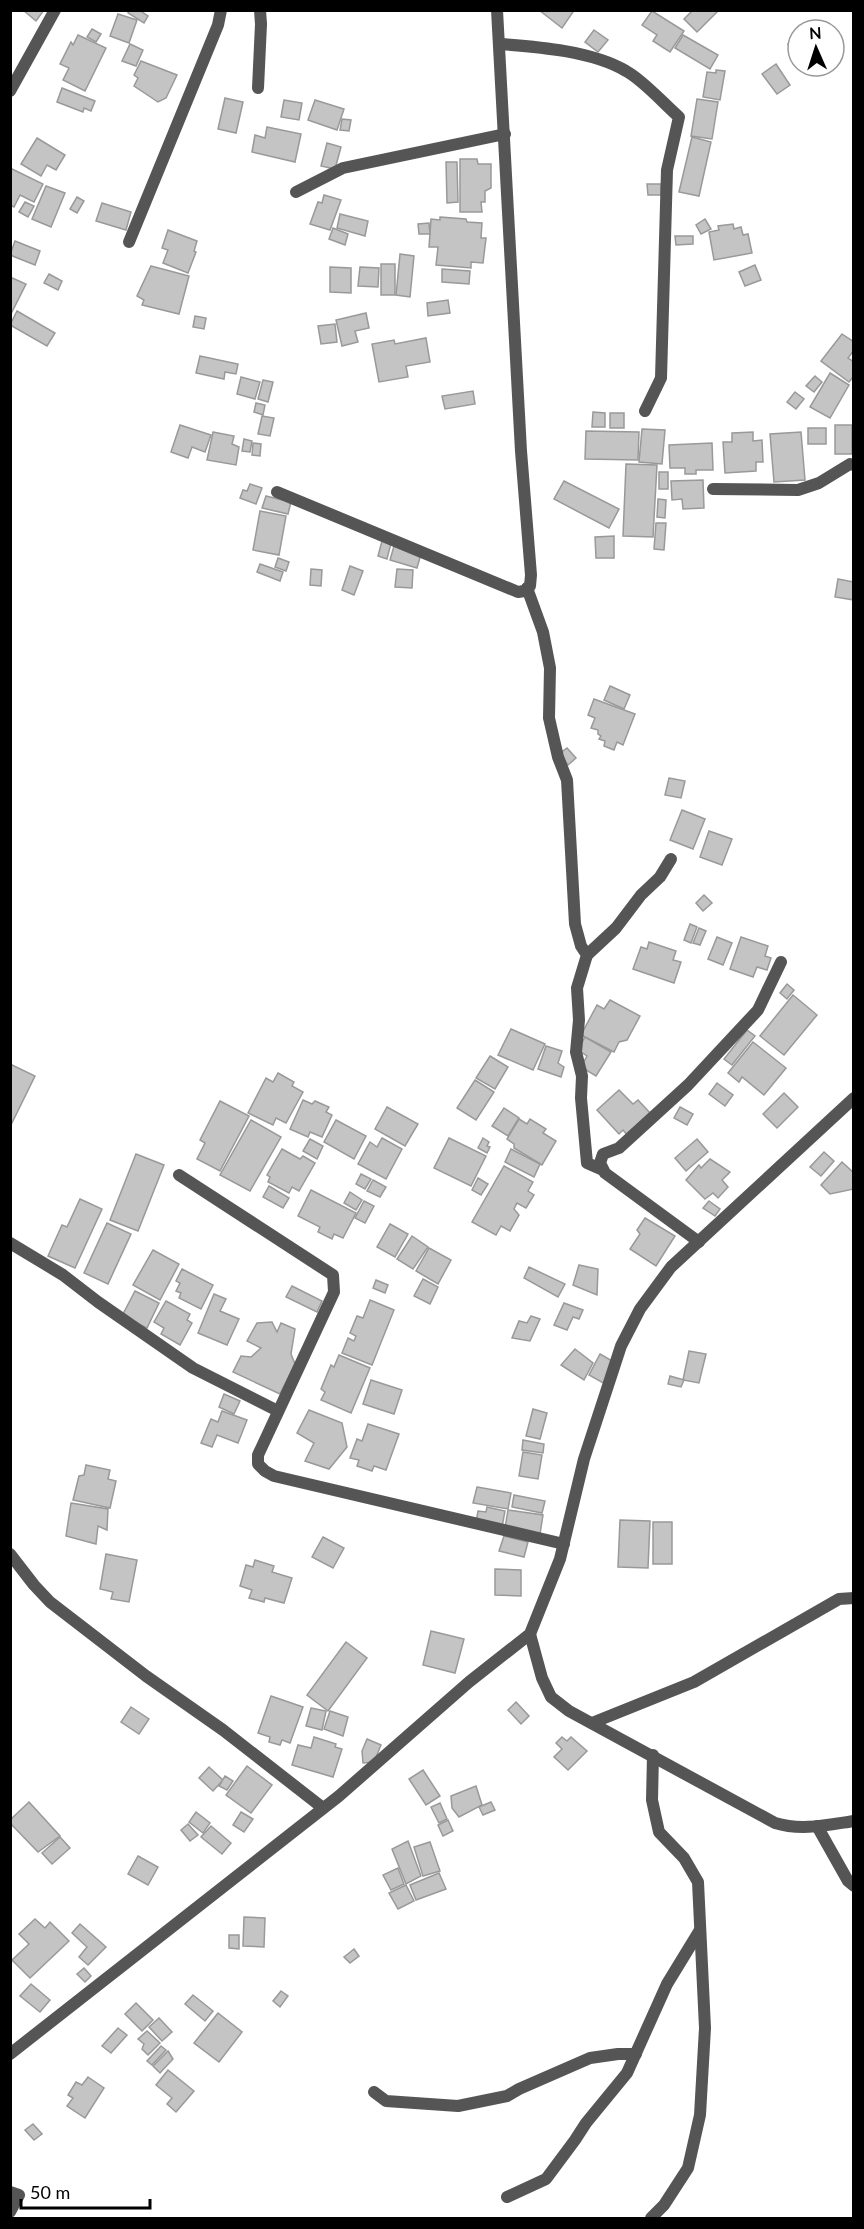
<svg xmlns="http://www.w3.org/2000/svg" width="864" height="2229" font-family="Lato,sans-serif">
  <rect width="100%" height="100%" fill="#fff"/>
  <g fill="#c4c4c4" stroke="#999" stroke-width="1.5">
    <polygon points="23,10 44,10 36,21"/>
    <polygon points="129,10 139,10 148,16 144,23 128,13"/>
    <polygon points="539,10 570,10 573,12 562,28"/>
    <polygon points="693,10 719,10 697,32 684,19"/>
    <polygon points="652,11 684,31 670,52 653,41 657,35 642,25"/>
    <polygon points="118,14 137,20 129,43 110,36"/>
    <polygon points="92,29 101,34 96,42 87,37"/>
    <polygon points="594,30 608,40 598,52 585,42"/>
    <polygon points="78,35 106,48 85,91 63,80 69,68 60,64 71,42 73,45"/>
    <polygon points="683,35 718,55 710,69 675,48"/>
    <polygon points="798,37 798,51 794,53 788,44"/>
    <polygon points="130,44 143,50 136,66 122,61"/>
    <polygon points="141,61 177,75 166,98 158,102 134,86 138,78 134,75"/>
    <polygon points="776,64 790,85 777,94 762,74"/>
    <polygon points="716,70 725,71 720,100 703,97 707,72 716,73"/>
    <polygon points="62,88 95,101 91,111 84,108 83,112 57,102"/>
    <polygon points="225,98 243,102 236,133 218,129"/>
    <polygon points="697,99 718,102 712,139 691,136"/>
    <polygon points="284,100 302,103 299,120 281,117"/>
    <polygon points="315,100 344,109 337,130 308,120"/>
    <polygon points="342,119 351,120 349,131 340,130"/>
    <polygon points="267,127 301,134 295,162 252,152 255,135 265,138"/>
    <polygon points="692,137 711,142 699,196 679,192"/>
    <polygon points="37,138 65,155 56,170 47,165 41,176 21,164"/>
    <polygon points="327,143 341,147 335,169 321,166"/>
    <polygon points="460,159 477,159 478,164 491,164 491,188 485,191 485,202 481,202 482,212 460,212"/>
    <polygon points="446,162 457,162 458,202 447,203"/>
    <polygon points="10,168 43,184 34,202 20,195 14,207 10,205"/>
    <polygon points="647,184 661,184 661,195 648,195"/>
    <polygon points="46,186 65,193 51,227 32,219"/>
    <polygon points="324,195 341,200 330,230 310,224 318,202 322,203"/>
    <polygon points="77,197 84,201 77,213 70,209"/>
    <polygon points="25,202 34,206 28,217 19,212"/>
    <polygon points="102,203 131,212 126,230 96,221"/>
    <polygon points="340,214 368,221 365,236 337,228"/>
    <polygon points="440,217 466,219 467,222 482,223 481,238 486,238 483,263 471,262 471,268 436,265 438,247 429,247 431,219 440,220"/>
    <polygon points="705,219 711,229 701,234 696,225"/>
    <polygon points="429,223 430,234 419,234 418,224"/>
    <polygon points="733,224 734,229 741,227 743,235 748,234 752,253 714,260 709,232 719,230 718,226"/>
    <polygon points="333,228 348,234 345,245 329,239"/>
    <polygon points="168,230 197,241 194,251 196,252 188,273 163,263 168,250 162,248"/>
    <polygon points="675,236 693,236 693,244 676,245"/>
    <polygon points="15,241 40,251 35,265 10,255"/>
    <polygon points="400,254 414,256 410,297 396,295"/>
    <rect x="381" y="264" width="14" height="31"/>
    <polygon points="755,265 761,280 745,286 739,272"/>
    <polygon points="151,266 189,276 179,314 142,305 144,300 137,296"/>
    <polygon points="330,267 351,268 351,293 330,292"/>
    <polygon points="360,267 379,268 378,287 358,286"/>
    <polygon points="442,269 470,271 469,284 442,282"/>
    <polygon points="49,274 62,281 58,290 44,283"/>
    <polygon points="10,277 26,284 10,316"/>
    <polygon points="448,300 450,313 428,316 427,303"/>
    <polygon points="17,311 55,333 47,346 10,325"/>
    <polygon points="366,313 369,328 355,331 358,342 342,346 336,320"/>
    <polygon points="195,316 206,318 204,329 193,327"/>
    <polygon points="335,324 337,342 321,344 318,326"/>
    <polygon points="842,334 854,342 854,350 848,358 854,362 854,376 849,382 821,361"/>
    <polygon points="426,338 430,362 406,366 408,377 379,382 372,344 394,340 395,344"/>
    <polygon points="200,356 238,364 236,374 225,372 224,379 196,373"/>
    <polygon points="830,373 849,385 830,418 810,407"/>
    <polygon points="815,376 822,382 814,392 806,386"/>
    <polygon points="241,377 260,382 255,399 237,394"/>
    <polygon points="263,380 273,382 268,402 258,399"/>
    <polygon points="473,391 475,404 445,409 442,396"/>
    <polygon points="795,392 804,399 796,409 787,402"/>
    <polygon points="256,403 265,405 263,415 254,412"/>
    <polygon points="593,412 605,413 605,427 592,427"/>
    <rect x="610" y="413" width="14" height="15"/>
    <polygon points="262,416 274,418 270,436 258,434"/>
    <polygon points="180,425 211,435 205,452 192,447 188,458 171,452"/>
    <rect x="835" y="425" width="17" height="29"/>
    <rect x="808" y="428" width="18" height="16"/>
    <polygon points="642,429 665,430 662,464 639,462"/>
    <polygon points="586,431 639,432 638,460 585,459"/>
    <polygon points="213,432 234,436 232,444 239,447 236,465 207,460"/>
    <polygon points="753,432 753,441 762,440 763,462 756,462 756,471 725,473 723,442 732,442 732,433"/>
    <polygon points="801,432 805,480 774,482 770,434"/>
    <polygon points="244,439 252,441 250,452 242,451"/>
    <polygon points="253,443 261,444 260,456 252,455"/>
    <polygon points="712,443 713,470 696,470 696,474 685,474 685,468 670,468 669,445"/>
    <polygon points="626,464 657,465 653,537 623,536"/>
    <rect x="659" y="472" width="9" height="17"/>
    <polygon points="703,480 704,508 683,509 682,499 672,500 671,481"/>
    <polygon points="564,481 619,509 609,528 554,499"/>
    <polygon points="250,484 262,488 256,504 240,498 243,490 247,491"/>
    <polygon points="266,496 291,502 288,514 262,508"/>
    <polygon points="658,499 666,500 665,518 657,517"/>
    <polygon points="260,511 286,516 279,555 253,550"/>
    <polygon points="656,523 666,523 664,550 654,549"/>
    <polygon points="614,536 614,558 596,558 595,537"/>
    <polygon points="382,541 391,543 387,559 378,556"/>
    <polygon points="394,546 421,554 417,568 390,560"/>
    <polygon points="278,558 289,562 286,571 275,567"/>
    <polygon points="260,564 283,572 280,581 257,572"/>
    <polygon points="350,566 363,571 354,595 342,590"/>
    <polygon points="311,569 322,570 321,586 310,585"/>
    <polygon points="397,569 413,570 412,588 395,587"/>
    <polygon points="838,579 854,582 854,600 835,597"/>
    <polygon points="610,686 630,695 624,709 604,700"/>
    <polygon points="594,699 635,714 623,745 617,742 614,750 604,746 605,741 599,739 601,736 598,734 598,730 591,728 595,718 588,715"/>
    <polygon points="567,748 576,758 568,765 559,754"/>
    <polygon points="669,778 685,781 681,798 665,795"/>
    <polygon points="682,810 705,819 693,849 670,840"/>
    <polygon points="709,831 732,839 722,865 700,857"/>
    <polygon points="704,895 712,903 703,911 696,903"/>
    <polygon points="690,924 697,927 691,943 684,940"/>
    <polygon points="699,928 706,931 700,945 693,943"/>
    <polygon points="717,937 732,943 723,965 708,959"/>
    <polygon points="741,937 768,946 765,956 771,958 767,970 757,967 753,977 730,969"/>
    <polygon points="649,942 676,951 673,960 681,962 674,983 633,969 641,947 647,949"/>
    <polygon points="787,984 794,990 787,999 780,993"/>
    <polygon points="793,995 817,1015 784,1055 760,1036"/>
    <polygon points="610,1000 640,1016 627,1040 619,1042 614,1052 581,1035 597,1005 604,1009"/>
    <polygon points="511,1029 545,1044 533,1070 498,1055"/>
    <polygon points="747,1030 755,1036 732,1065 724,1059"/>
    <polygon points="585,1037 611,1052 596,1076 581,1067 587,1056 578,1050"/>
    <polygon points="753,1042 786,1068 764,1095 742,1077 739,1082 728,1073"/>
    <polygon points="546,1046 562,1051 558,1063 564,1067 561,1077 538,1069"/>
    <polygon points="490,1056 508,1067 495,1089 476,1078"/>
    <polygon points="10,1064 35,1076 10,1127"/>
    <polygon points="278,1073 294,1082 292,1086 303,1092 286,1123 276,1118 273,1125 248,1113 266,1078 273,1082"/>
    <polygon points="475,1080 494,1092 476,1120 457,1108"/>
    <polygon points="717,1083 733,1095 725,1106 709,1094"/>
    <polygon points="619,1090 633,1104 638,1100 651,1114 628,1136 623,1130 619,1134 597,1110"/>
    <polygon points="784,1093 798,1107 777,1128 763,1114"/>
    <polygon points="303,1100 312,1104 315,1101 329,1107 326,1112 332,1115 322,1137 310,1132 308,1137 290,1129"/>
    <polygon points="220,1101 249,1116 220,1171 197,1159 205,1143 200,1140"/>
    <polygon points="387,1107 418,1124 405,1146 375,1129"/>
    <polygon points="680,1107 693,1114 687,1125 674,1118"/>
    <polygon points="504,1108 519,1118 508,1136 492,1126"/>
    <polygon points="519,1119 527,1124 530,1119 546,1129 543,1133 556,1141 542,1165 514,1148 514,1144 507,1139"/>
    <polygon points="251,1120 281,1137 250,1191 220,1175"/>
    <polygon points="336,1120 366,1136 354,1159 324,1142"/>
    <polygon points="382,1138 402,1149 386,1179 358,1164 370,1142 377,1147"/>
    <polygon points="449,1138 486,1156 471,1186 434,1168"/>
    <polygon points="483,1138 489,1142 487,1146 490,1147 487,1153 478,1148"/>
    <polygon points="310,1139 323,1146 317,1159 303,1151"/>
    <polygon points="697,1139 708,1152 686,1171 675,1158"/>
    <polygon points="282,1149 300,1159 303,1156 315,1163 299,1191 292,1187 289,1193 268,1182 270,1177 267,1175"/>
    <polygon points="511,1149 540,1164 534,1177 505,1162"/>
    <polygon points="824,1152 834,1161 821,1176 810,1167"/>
    <polygon points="136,1154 164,1165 138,1231 110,1220"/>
    <polygon points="710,1159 730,1172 722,1180 728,1187 718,1198 713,1193 705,1199 686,1180 699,1165 701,1168"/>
    <polygon points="842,1162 854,1173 854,1189 830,1194 821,1185"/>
    <polygon points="504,1166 533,1182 528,1191 534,1195 526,1208 517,1203 514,1209 519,1215 510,1231 501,1226 496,1235 472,1222"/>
    <polygon points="361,1174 371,1179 365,1189 356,1184"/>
    <polygon points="478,1178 488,1184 481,1195 472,1190"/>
    <polygon points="373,1180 386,1187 380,1197 367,1191"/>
    <polygon points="269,1186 289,1198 283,1208 263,1197"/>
    <polygon points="311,1190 356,1213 343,1238 334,1234 332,1239 318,1232 320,1227 298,1216"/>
    <polygon points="350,1192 362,1200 356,1210 344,1203"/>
    <polygon points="80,1199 102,1209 75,1268 48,1256 62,1225 67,1227"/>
    <polygon points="364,1201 374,1206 365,1223 355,1218"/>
    <polygon points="709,1201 720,1209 715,1216 703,1208"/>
    <polygon points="645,1218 675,1236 656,1266 630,1249 640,1234 637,1230"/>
    <polygon points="107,1223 131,1234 108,1284 84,1273"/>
    <polygon points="390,1224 408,1234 395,1257 377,1247"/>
    <polygon points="412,1236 428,1247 413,1269 397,1259"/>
    <polygon points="429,1248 451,1260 438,1284 416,1271"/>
    <polygon points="153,1250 179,1264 160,1300 133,1285"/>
    <polygon points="579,1265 598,1269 597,1295 573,1285"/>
    <polygon points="529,1267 565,1284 558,1297 524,1278"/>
    <polygon points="182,1269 213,1285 201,1309 179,1298 181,1293 176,1291 180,1283 176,1281"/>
    <polygon points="423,1279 438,1287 430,1304 414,1296"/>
    <polygon points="376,1280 388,1285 385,1293 373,1288"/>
    <polygon points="292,1286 322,1301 317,1312 286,1297"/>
    <polygon points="135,1291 159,1303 147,1328 122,1316"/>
    <polygon points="214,1294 226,1299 220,1311 239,1319 227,1345 198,1333"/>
    <polygon points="370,1300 394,1310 372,1365 342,1353 348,1338 354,1341 356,1336 350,1333 357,1316 363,1318"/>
    <polygon points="166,1301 190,1314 187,1320 192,1323 180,1345 161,1334 164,1328 154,1322"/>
    <polygon points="564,1303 583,1310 579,1319 573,1317 567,1330 554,1325"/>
    <polygon points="531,1316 540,1319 530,1341 512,1338 519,1321 527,1323"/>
    <polygon points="272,1322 277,1332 281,1323 295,1329 291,1354 295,1364 280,1394 233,1372 241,1356 251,1357 261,1348 247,1341 257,1323"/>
    <polygon points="575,1349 593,1363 584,1380 561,1365"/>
    <polygon points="689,1351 706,1354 699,1383 683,1380"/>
    <polygon points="600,1354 614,1362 605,1384 589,1375"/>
    <polygon points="339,1355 370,1368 351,1413 321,1400 325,1392 321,1389 331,1365 334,1367"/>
    <polygon points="670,1376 684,1380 681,1387 668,1384"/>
    <polygon points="371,1380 402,1390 394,1414 363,1404"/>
    <polygon points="224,1394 240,1401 234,1414 219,1407"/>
    <polygon points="533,1409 547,1413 540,1439 526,1436"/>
    <polygon points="309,1410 342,1423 347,1447 329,1469 305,1461 314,1443 297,1433"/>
    <polygon points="222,1411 247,1420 238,1443 217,1435 212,1447 201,1443 211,1419 218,1422"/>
    <polygon points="368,1424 399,1434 386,1470 374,1466 372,1471 357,1466 359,1460 350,1458 357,1439 362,1441"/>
    <polygon points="523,1440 544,1444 543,1453 522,1450"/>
    <polygon points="523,1452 542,1455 538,1479 519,1476"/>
    <polygon points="86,1465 110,1470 108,1479 116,1481 110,1508 73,1500 79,1476 84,1475"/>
    <polygon points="477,1487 511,1493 508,1509 473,1503"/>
    <polygon points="514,1495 545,1501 542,1513 512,1507"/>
    <polygon points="71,1503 108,1509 107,1530 98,1526 96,1544 66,1536"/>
    <polygon points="487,1507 505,1511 502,1527 476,1522 478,1511 486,1512"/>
    <polygon points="508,1510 543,1515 540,1534 505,1528"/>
    <polygon points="620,1520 650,1521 648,1568 618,1567"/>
    <rect x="653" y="1522" width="19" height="42"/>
    <polygon points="504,1536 528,1542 524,1557 499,1551"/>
    <polygon points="323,1537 344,1548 333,1568 312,1557"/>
    <polygon points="106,1554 137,1560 129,1602 111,1599 113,1592 100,1589"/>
    <polygon points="255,1560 274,1566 272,1572 292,1578 284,1603 265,1598 264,1602 249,1598 252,1590 240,1586 246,1565 253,1567"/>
    <polygon points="495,1569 521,1570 521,1596 495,1595"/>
    <polygon points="431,1631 464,1639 455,1673 423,1665"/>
    <polygon points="346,1642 367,1658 328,1711 307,1695"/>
    <polygon points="271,1696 303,1707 290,1743 282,1740 280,1745 269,1742 270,1737 258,1733"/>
    <polygon points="516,1702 529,1716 521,1724 508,1710"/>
    <polygon points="131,1707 149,1719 139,1734 121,1722"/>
    <polygon points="311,1708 326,1711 322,1730 306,1726"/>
    <polygon points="330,1711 348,1717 343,1736 324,1729"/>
    <polygon points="314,1737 336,1744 335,1747 342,1749 333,1777 292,1765 298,1745 311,1748"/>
    <polygon points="562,1737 567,1741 571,1737 587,1751 568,1770 554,1757 562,1749 556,1743"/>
    <polygon points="367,1739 381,1745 374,1762 363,1763 362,1751"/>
    <polygon points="247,1766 272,1785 251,1813 226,1795"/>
    <polygon points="209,1767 223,1780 213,1791 199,1778"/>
    <polygon points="423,1770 440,1796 426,1805 409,1779"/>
    <polygon points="225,1776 233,1781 227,1790 219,1786"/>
    <polygon points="476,1786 482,1805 459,1817 452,1808 451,1796"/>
    <polygon points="29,1802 60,1836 38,1852 10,1823 10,1820"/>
    <polygon points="491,1802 495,1810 483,1815 479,1807"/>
    <polygon points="440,1803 447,1819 439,1823 431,1807"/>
    <polygon points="196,1812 210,1823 203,1833 189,1822"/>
    <polygon points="241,1812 253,1819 244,1832 233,1825"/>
    <polygon points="448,1820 453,1831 443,1836 438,1825"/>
    <polygon points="188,1824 198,1835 190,1841 181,1830"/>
    <polygon points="211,1826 231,1843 222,1854 201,1837"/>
    <polygon points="60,1837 70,1848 52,1864 42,1853"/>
    <polygon points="408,1841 421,1876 406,1884 392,1849"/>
    <polygon points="430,1842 440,1871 423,1876 414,1847"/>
    <polygon points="138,1856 158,1867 148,1885 128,1874"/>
    <polygon points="398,1868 404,1884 391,1890 383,1875"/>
    <polygon points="439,1873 446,1889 416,1900 410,1885"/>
    <polygon points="406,1885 414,1901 398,1909 389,1893"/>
    <polygon points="244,1917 265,1918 264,1947 243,1946"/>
    <polygon points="35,1919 45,1928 50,1922 69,1941 30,1978 12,1960 29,1944 19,1934"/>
    <polygon points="80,1924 106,1947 88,1965 79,1957 87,1947 72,1933"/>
    <polygon points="229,1935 239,1935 239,1949 229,1948"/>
    <polygon points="354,1949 359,1956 350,1963 344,1957"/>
    <polygon points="84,1968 91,1976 85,1982 77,1974"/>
    <polygon points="31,1984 50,2000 40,2012 20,1996"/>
    <polygon points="281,1991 288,1996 280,2007 273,2001"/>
    <polygon points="193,1995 213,2011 205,2021 185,2004"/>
    <polygon points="136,2003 153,2020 142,2031 125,2014"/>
    <polygon points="218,2013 242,2032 219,2062 194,2043"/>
    <polygon points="159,2018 172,2032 162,2041 149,2027"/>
    <polygon points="118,2028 127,2035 111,2053 102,2046"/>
    <polygon points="147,2031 160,2043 148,2055 142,2049 144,2044 138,2039"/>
    <polygon points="161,2046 166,2050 152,2065 147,2061"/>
    <polygon points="168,2051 173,2059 160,2073 153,2066"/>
    <polygon points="168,2070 194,2091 176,2112 167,2104 172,2098 156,2085"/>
    <polygon points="88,2077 104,2088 85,2118 67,2106 73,2098 68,2095 76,2082 82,2085"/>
    <polygon points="33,2124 42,2134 34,2140 25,2130"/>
  </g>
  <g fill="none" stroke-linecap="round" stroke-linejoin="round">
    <g stroke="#555" stroke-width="12">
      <path d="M500,44c39,3 92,7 126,27 17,9 38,33 53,46l-12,53 -6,208 -16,33"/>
      <polyline points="258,88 261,24 260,10"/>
      <polyline points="10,91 55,10"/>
      <polyline points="296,192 343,168 505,134"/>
      <polyline points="129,242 218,25 221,10"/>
      <polyline points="713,489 798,490 819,483 850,464 854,465"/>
      <polyline points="277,492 518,592 524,591 530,586 531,575 521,451 497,10"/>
      <polyline points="527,588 543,632 550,668 549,718 558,757 567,780 575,924 581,946 587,955 577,988 579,1020 576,1052 582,1076 581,1098 587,1163 603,1170"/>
      <polyline points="587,955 616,928 641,895 660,877 671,859"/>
      <polyline points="179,1175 333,1275 334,1292 258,1455 258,1464 265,1471 274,1476 564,1544"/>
      <polyline points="699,1242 605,1173 600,1163 603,1154 619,1148 688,1085 758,1010 781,962"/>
      <polyline points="10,1243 63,1275 98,1302 193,1368 278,1411"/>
      <polyline points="10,1554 34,1585 50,1602 146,1676 223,1730 323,1808"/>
      <path d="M530,1634l12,44 9,19 18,14 206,112c26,8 52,2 79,-2"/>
      <polyline points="592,1723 694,1682 839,1599 854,1598"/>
      <polyline points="817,1826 848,1881 854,1886"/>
      <polyline points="10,2054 339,1796 469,1682 530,1634 560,1559 584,1459 621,1346 640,1309 671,1267 854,1098"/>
      <polyline points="374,2092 386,2101 458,2106 507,2096 519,2089 590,2058 618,2054 636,2054"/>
      <polyline points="10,2192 19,2195 10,2212"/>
      <polyline points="507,2197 546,2179 575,2140 586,2123 627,2073 667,1984 700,1930"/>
      <polyline points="651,2218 664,2205 688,2168 700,2115 705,2028 698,1882 684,1858 659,1832 652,1800 653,1755"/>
    </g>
  </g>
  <rect width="864" height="2229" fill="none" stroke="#000000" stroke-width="24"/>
  <g transform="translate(816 48) rotate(357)"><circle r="28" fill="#ffffff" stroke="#999999" stroke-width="1.5"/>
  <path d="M0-4.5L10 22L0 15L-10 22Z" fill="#000000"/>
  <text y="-9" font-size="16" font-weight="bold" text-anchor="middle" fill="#000000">N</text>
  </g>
  <path d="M21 2199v9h129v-9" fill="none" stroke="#000000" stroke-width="3"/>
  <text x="30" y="2199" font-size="18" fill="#000000" stroke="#ffffff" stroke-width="4.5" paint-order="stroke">50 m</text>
</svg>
